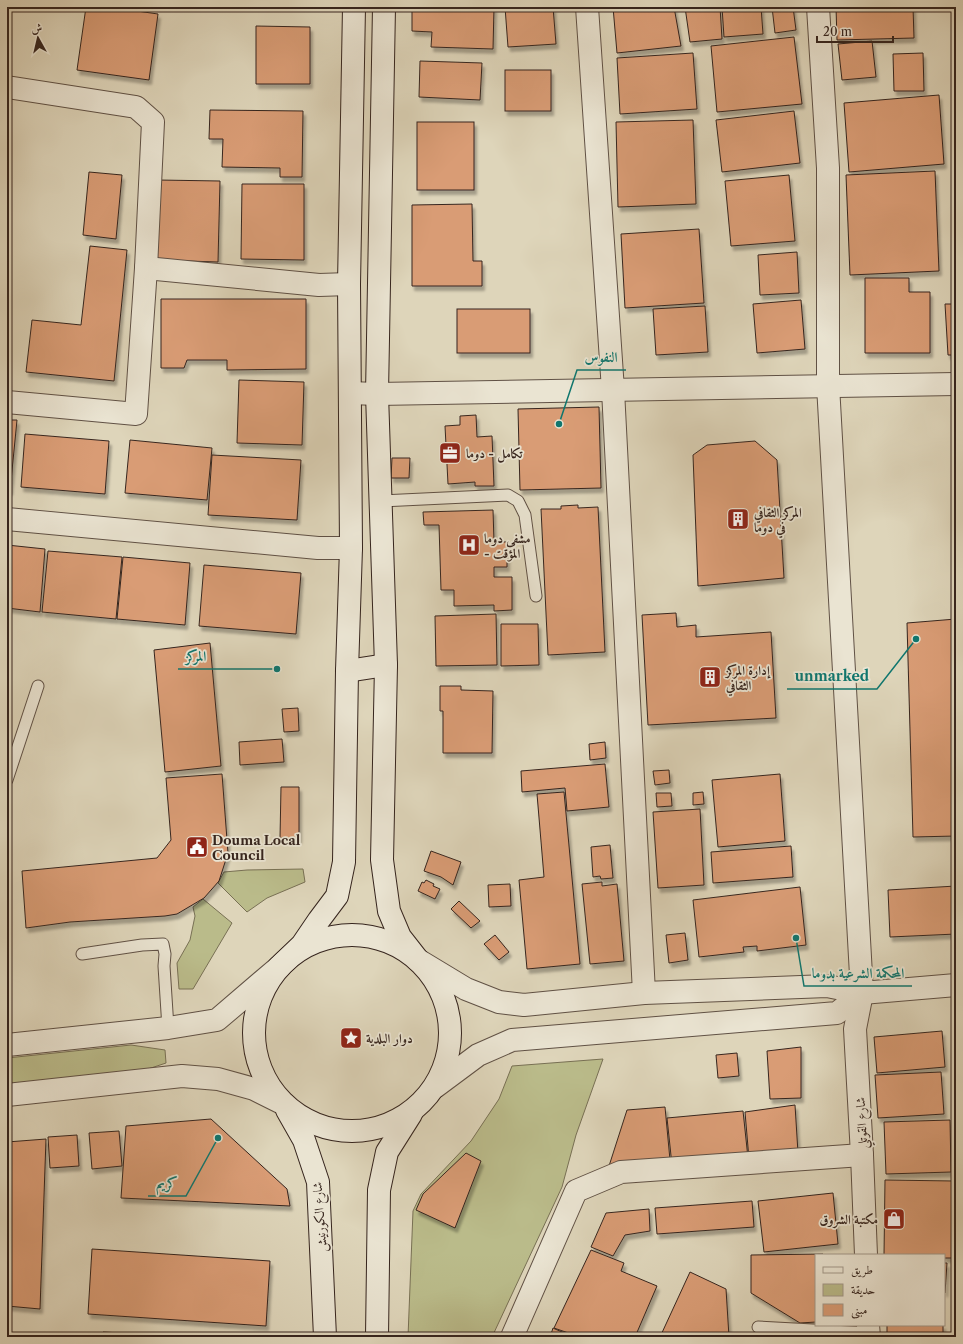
<svg xmlns="http://www.w3.org/2000/svg" width="963" height="1344" font-family="'Libre Caslon Text',Amiri,serif">
  <defs>
    <filter id="shadow"><feDropShadow dx="2.5" dy="4.5" stdDeviation="1" flood-color="#0004"/></filter>
  </defs>
  <rect width="100%" height="100%" fill="#ded5ba"/>
  <filter id="stains"><feTurbulence type="fractalNoise" baseFrequency=".005" numOctaves="4"/><feColorMatrix values="0 0 0 0 .2 0 0 0 0 .09 0 0 0 0 .02 0 0 0 .5 -.17"/></filter>
  <radialGradient id="worn" r=".72"><stop offset=".6" stop-color="#630" stop-opacity="0"/><stop offset="1" stop-color="#630" stop-opacity=".3"/></radialGradient>
  <g fill="#babb8a" stroke="#787054">
    <polygon points="303,869 305,882 267,898 247,912 218,883 224,872 247,870"/>
    <polygon points="203,899 232,923 193,989 179,989 177,963 190,940 195,916 193,907"/>
    <polygon points="131,1045 165,1050 166,1063 145,1070 7,1084 7,1058"/>
    <polygon points="603,1059 576,1135 562,1187 492,1337 408,1337 413,1211 421,1194 471,1141 499,1099 512,1066"/>
  </g>
  <g fill="#d99c75" stroke="#36251e" filter="url(#shadow)">
    <polygon points="86,7 109,7 158,14 149,80 77,70"/>
    <polygon points="412,7 494,7 493,49 431,47 432,32 412,31"/>
    <polygon points="505,7 553,7 556,44 508,47"/>
    <polygon points="613,7 674,7 681,46 617,53"/>
    <polygon points="685,7 720,7 722,39 690,42"/>
    <polygon points="722,7 761,7 763,34 724,37"/>
    <polygon points="772,7 793,7 796,30 775,33"/>
    <polygon points="836,7 913,7 914,38 837,40"/>
    <polygon points="256,26 310,27 310,84 256,84"/>
    <polygon points="794,37 802,104 717,112 711,46"/>
    <polygon points="872,41 876,77 842,80 838,44"/>
    <polygon points="693,53 697,109 620,114 617,58"/>
    <polygon points="923,53 924,91 894,91 893,54"/>
    <polygon points="420,61 482,63 480,100 419,97"/>
    <rect x="505" y="70" width="46" height="41"/>
    <polygon points="939,95 944,164 849,172 844,103"/>
    <polygon points="210,110 303,111 302,177 280,177 280,168 222,167 223,139 209,139"/>
    <polygon points="794,111 800,163 722,172 716,120"/>
    <polygon points="693,120 696,204 618,207 616,122"/>
    <rect x="417" y="122" width="57" height="68"/>
    <polygon points="935,171 939,271 850,275 846,175"/>
    <polygon points="89,172 122,175 116,239 83,235"/>
    <polygon points="789,175 795,241 731,246 725,181"/>
    <polygon points="158,180 220,181 218,262 157,260"/>
    <polygon points="242,184 304,184 304,260 241,259"/>
    <polygon points="472,204 473,261 482,261 482,286 412,286 412,205"/>
    <polygon points="699,229 704,303 625,308 621,234"/>
    <polygon points="90,246 127,250 114,381 26,372 32,320 81,325"/>
    <polygon points="797,252 799,293 760,295 758,255"/>
    <polygon points="865,278 909,278 909,292 930,292 930,353 865,353"/>
    <polygon points="161,299 306,299 306,369 227,370 227,360 187,360 184,368 161,368"/>
    <polygon points="801,300 805,349 757,353 753,304"/>
    <polygon points="945,304 956,304 956,355 948,355"/>
    <polygon points="705,306 708,352 656,355 653,309"/>
    <rect x="457" y="309" width="73" height="44"/>
    <polygon points="239,380 304,382 302,445 237,443"/>
    <polygon points="599,407 601,488 520,490 518,409"/>
    <polygon points="476,415 477,437 492,436 494,486 475,486 475,482 448,484 445,426 460,425 460,416"/>
    <polygon points="7,420 17,420 10,491 7,490"/>
    <polygon points="25,434 109,441 105,494 21,487"/>
    <polygon points="130,440 212,448 207,500 125,493"/>
    <polygon points="755,441 777,460 784,578 698,586 693,455 707,445"/>
    <polygon points="212,455 301,460 297,520 208,515"/>
    <polygon points="392,458 410,458 409,478 391,478"/>
    <polygon points="578,505 578,508 598,507 605,652 548,655 541,509 561,509 561,506"/>
    <polygon points="493,510 494,542 507,542 507,567 494,567 494,577 512,577 512,610 494,611 494,605 454,606 454,590 441,590 439,525 424,525 423,512"/>
    <polygon points="7,545 45,549 40,612 7,608"/>
    <polygon points="48,551 122,557 116,619 42,612"/>
    <polygon points="123,557 190,563 185,625 117,619"/>
    <polygon points="204,565 301,573 296,634 199,626"/>
    <polygon points="676,613 677,627 696,625 696,637 771,632 776,718 648,725 642,615"/>
    <polygon points="496,614 497,665 436,666 435,616"/>
    <polygon points="956,619 956,836 913,837 907,623"/>
    <polygon points="501,624 538,624 539,665 501,666"/>
    <polygon points="210,643 221,766 165,772 154,650"/>
    <polygon points="440,686 461,686 461,690 493,691 492,753 443,753 443,711 440,711"/>
    <polygon points="298,708 299,731 284,732 282,709"/>
    <polygon points="282,739 284,762 240,765 239,742"/>
    <polygon points="605,742 606,758 590,760 589,744"/>
    <polygon points="605,764 609,807 567,811 565,788 522,792 521,771"/>
    <polygon points="669,770 670,783 655,785 653,771"/>
    <polygon points="222,774 228,853 219,881 204,898 177,914 165,916 70,922 26,928 22,871 157,858 171,840 166,778"/>
    <polygon points="780,774 785,841 718,847 712,780"/>
    <polygon points="281,787 299,787 299,839 280,838"/>
    <polygon points="564,792 580,964 527,969 519,880 544,877 537,794"/>
    <polygon points="703,792 704,804 693,805 693,793"/>
    <polygon points="656,793 671,793 672,806 657,807"/>
    <polygon points="700,809 704,885 658,888 653,812"/>
    <polygon points="610,845 613,878 601,879 600,876 593,877 591,847"/>
    <polygon points="791,846 793,877 713,883 711,852"/>
    <polygon points="431,851 461,862 453,885 441,877 424,871"/>
    <polygon points="426,880 434,884 433,886 440,889 435,899 418,891 422,882 424,883"/>
    <polygon points="602,882 602,886 617,884 624,961 590,964 582,884"/>
    <polygon points="510,884 511,906 489,907 488,885"/>
    <polygon points="956,886 956,934 890,937 888,890"/>
    <polygon points="800,887 806,945 757,951 757,946 743,947 744,952 699,957 693,900"/>
    <polygon points="459,901 480,921 471,928 451,909"/>
    <polygon points="685,933 688,960 669,963 666,935"/>
    <polygon points="495,935 509,952 499,960 484,944"/>
    <polygon points="942,1031 945,1067 877,1073 874,1037"/>
    <polygon points="801,1047 801,1098 770,1099 767,1051"/>
    <polygon points="737,1053 739,1076 718,1078 716,1055"/>
    <polygon points="941,1072 944,1114 878,1118 875,1075"/>
    <polygon points="795,1105 798,1153 749,1159 745,1112"/>
    <polygon points="665,1107 670,1160 609,1166 627,1110"/>
    <polygon points="743,1111 748,1158 672,1165 667,1118"/>
    <polygon points="211,1119 287,1189 290,1206 121,1198 126,1126"/>
    <polygon points="950,1120 951,1172 886,1174 884,1122"/>
    <polygon points="119,1131 122,1166 92,1169 89,1133"/>
    <polygon points="77,1135 79,1166 50,1168 48,1137"/>
    <polygon points="46,1139 40,1309 7,1306 7,1142"/>
    <polygon points="466,1153 481,1161 455,1228 416,1210 423,1194"/>
    <polygon points="885,1180 954,1181 953,1258 944,1258 944,1255 884,1255"/>
    <polygon points="833,1193 838,1244 764,1252 758,1201"/>
    <polygon points="752,1201 754,1227 657,1234 655,1208"/>
    <polygon points="649,1209 650,1231 625,1235 613,1256 591,1247 606,1213"/>
    <polygon points="92,1249 270,1261 266,1326 88,1314"/>
    <polygon points="591,1250 624,1263 621,1271 657,1286 635,1337 598,1337 592,1335 591,1337 580,1337 554,1328"/>
    <polygon points="823,1254 823,1255 816,1255 816,1322 800,1323 751,1293 751,1255"/>
    <polygon points="944,1263 947,1263 945,1293 944,1292"/>
    <polygon points="690,1272 726,1289 729,1337 660,1337"/>
    <rect x="887" y="1325" width="56" height="12"/>
    <polygon points="553,1328 555,1329 574,1337 550,1337"/>
    <polygon points="103,1332 198,1337 103,1337"/>
  </g>
  <g fill="none" stroke-linecap="round" stroke-linejoin="round">
    <g stroke="#605145" stroke-width="13">
      <g id="service">
        <polyline points="381,501 508,495 518,501 525,515 536,596"/>
        <polyline points="7,780 38,686"/>
        <polyline points="82,954 142,945 163,944 165,954 164,966 168,1028"/>
        <polyline points="758,1327 868,1333"/>
      </g>
    </g>
    <g stroke="#605145" stroke-width="24">
      <g id="minor">
        <polyline points="587,7 613,390 644,993"/>
        <polyline points="818,7 828,168 828,385 862,993"/>
        <polyline points="7,87 136,107 153,122 146,268 136,414 7,402"/>
        <polyline points="146,268 319,285 349,284"/>
        <polyline points="350,393 377,394 956,384"/>
        <polyline points="7,519 318,548 351,548"/>
        <polyline points="512,1337 576,1191 621,1172 862,1155"/>
      </g>
    </g>
    <g stroke="#605145" stroke-width="24">
      <g id="tertiary">
        <polyline points="418,960 466,989 499,1002 524,1005 644,993 827,986 862,993 956,985"/>
        <polyline points="862,993 855,1029 862,1155 866,1255"/>
        <polyline points="7,1045 168,1028 217,1020 279,967"/>
        <polyline points="435,1087 478,1055 512,1040 837,1013 862,993"/>
        <polyline points="7,1095 182,1076 218,1079 254,1089 284,1104"/>
        <polyline points="868,1325 869,1337"/>
      </g>
    </g>
    <g stroke="#36251e" stroke-width="24">
      <g id="secondary">
        <polyline points="384,7 377,394 386,665 382,860 389,911 400,937 418,960"/>
        <polyline points="347,671 386,665"/>
        <circle cx="352" cy="1033" r="98"/>
        <polyline points="279,967 302,945 319,920 337,896 344,862 347,671 351,548 349,284 354,7"/>
        <polyline points="287,1110 304,1140 318,1182 325,1337"/>
        <polyline points="377,1337 379,1190 387,1152 411,1114"/>
      </g>
    </g>
    <use href="#service" stroke="#eae4d2" stroke-width="11"/>
    <use href="#minor" stroke="#eae4d2" stroke-width="22"/>
    <use href="#tertiary" stroke="#eae4d2" stroke-width="22"/>
    <use href="#secondary" stroke="#eae4d2" stroke-width="22"/>
  </g>
  <defs>
    <g id="office-square" transform="scale(1.15)"><rect x="-9" y="-9" width="18" height="18" rx="4" fill="#8f2418" stroke="#eae4d2"/><path d="M-6-3h4V-5.5h4V-3h4V5H-6ZM-1-4.5V-3h2v-1.5ZM-6 0V1H6V0Z" fill="#fff"/></g>
    <g id="building-square" transform="scale(1.15)"><rect x="-9" y="-9" width="18" height="18" rx="4" fill="#8f2418" stroke="#eae4d2"/><path d="M-4-6H4V6H1V3H-1V6H-4ZM-2.5-4.3h1.7v1.8h-1.7ZM.8-4.3h1.7v1.8H.8ZM-2.5-1h1.7V.8h-1.7ZM.8-1h1.7V.8H.8Z" fill="#fff"/></g>
    <g id="hospital-square" transform="scale(1.15)"><rect x="-9" y="-9" width="18" height="18" rx="4" fill="#8f2418" stroke="#eae4d2"/><path d="M-5-5h3v3.5h4V-5h3V5h-3V1.5h-4V5h-3Z" fill="#fff"/></g>
    <g id="civic-square" transform="scale(1.15)"><rect x="-9" y="-9" width="18" height="18" rx="4" fill="#8f2418" stroke="#eae4d2"/><path d="M-.6-6.5H3V-4.5H.6V-3L4-1V1h2V6H-6V1h2V-1L-.6-3ZM-1.2 2.5V6h2.4V2.5Z" fill="#fff"/></g>
    <g id="sight-square" transform="scale(1.15)"><rect x="-9" y="-9" width="18" height="18" rx="4" fill="#8f2418" stroke="#eae4d2"/><path d="M0-6L1.8-2.2L6-1.7L2.9 1.2L3.7 5.4L0 3.3L-3.7 5.4L-2.9 1.2L-6-1.7L-1.8-2.2Z" fill="#fff"/></g>
    <g id="shop-square" transform="scale(1.15)"><rect x="-9" y="-9" width="18" height="18" rx="4" fill="#8f2418" stroke="#eae4d2"/><path d="M-5-2.5h2.3a2.7 3.5 0 0 1 5.4 0H5L5.5 6h-11ZM-1.5-2.5h3a1.5 2.3 0 0 0-3 0Z" fill="#fff"/></g>
  </defs>
  <g fill-rule="evenodd">
    <use href="#office-square" x="450" y="453"/>
    <use href="#building-square" x="738" y="519"/>
    <use href="#hospital-square" x="469" y="545"/>
    <use href="#building-square" x="710" y="677"/>
    <use href="#civic-square" x="197" y="847"/>
    <use href="#sight-square" x="351" y="1038"/>
    <use href="#shop-square" x="894" y="1219"/>
  </g>
  <g text-anchor="middle" dominant-baseline="central" stroke-width="3.5" stroke-linejoin="round" paint-order="stroke">
    <g font-size="13" font-weight="bold" fill="#36251e" stroke="#eae4d2" text-anchor="start">
      <text x="466" y="453">تكامل - دوما</text>
      <text x="754" y="512">المركز الثقافي<tspan x="754" dy="15">في دوما</tspan></text>
      <text x="484" y="538">مشفى دوما<tspan x="484" dy="15">- المؤقت</tspan></text>
      <text x="726" y="670">إدارة المركز<tspan x="726" dy="15">الثقافي</tspan></text>
      <text x="212" y="840">Douma Local<tspan x="212" dy="15">Council</tspan></text>
      <text x="366" y="1038">دوار البلدية</text>
      <text x="878" y="1219" text-anchor="end">مكتبة الشروق</text>
    </g>
    <g font-size="13" fill="#36251e" stroke="#eae4d2">
      <text transform="translate(861 1123) rotate(-93)">شارع القوتلي</text>
      <text transform="translate(319 1217) rotate(-94)">شارع الكورنيش</text>
    </g>
  </g>
  <path fill="none" stroke="#0f766e" stroke-width="1.5" d="M559 424L577 370H626M277 669L214 669H178M916 639L877 689H787M796 938L804 986H912M218 1138L186 1196H148"/>
  <g fill="#0f766e" stroke="#eae4d2" stroke-width="1.5">
    <circle cx="559" cy="424" r="4"/>
    <circle cx="277" cy="669" r="4"/>
    <circle cx="916" cy="639" r="4"/>
    <circle cx="796" cy="938" r="4"/>
    <circle cx="218" cy="1138" r="4"/>
  </g>
  <g font-size="14" text-anchor="middle" font-weight="bold" fill="#0f766e" stroke="#eae4d2" stroke-width="3.5" stroke-linejoin="round" paint-order="stroke">
    <text x="601" y="362">النفوس</text>
    <text x="196" y="661">المركز</text>
    <text x="832" y="681">unmarked</text>
    <text x="858" y="978">المحكمة الشرعية بدوما</text>
    <text x="167" y="1188">كريم</text>
  </g>
  <rect width="963" height="1344" fill="none" stroke="#ded5ba" stroke-width="24"/>
  <rect x="8" y="8" width="947" height="1328" fill="none" stroke="#36251e" stroke-width="2"/>
  <rect x="12" y="12" width="939" height="1320" fill="none" stroke="#36251e"/>
  <rect x="815" y="1254" width="130" height="72" fill="#eae4d2" stroke="#a2988a"/>
  <rect x="823" y="1267" width="20" height="6" fill="#eae4d2" stroke="#a2988a"/>
  <text x="851" y="1274" font-size="12" fill="#36251e">طريق</text>
  <rect x="823" y="1284" width="20" height="12" fill="#babb8a" stroke="#a2988a"/>
  <text x="851" y="1294" font-size="12" fill="#36251e">حديقة</text>
  <rect x="823" y="1304" width="20" height="12" fill="#d99c75" stroke="#a2988a"/>
  <text x="851" y="1314" font-size="12" fill="#36251e">مبنى</text>
  <g transform="translate(38 38) rotate(352)" stroke="#eae4d2" stroke-width="3" paint-order="stroke">
  <path d="M0-3L7 15L0 10L-7 15Z" fill="#36251e"/>
  <text y="-6" font-size="11" font-weight="bold" text-anchor="middle" fill="#36251e">ش</text>
  </g>
  <path d="M817 36v6h76v-6" fill="none" stroke="#36251e" stroke-width="2"/>
  <text x="823" y="36" font-size="12" fill="#36251e" stroke="#eae4d2" stroke-width="3" paint-order="stroke">20 m</text>
  <rect width="100%" height="100%" filter="url(#stains)"/>
  <rect width="100%" height="100%" fill="url(#worn)"/>
</svg>
